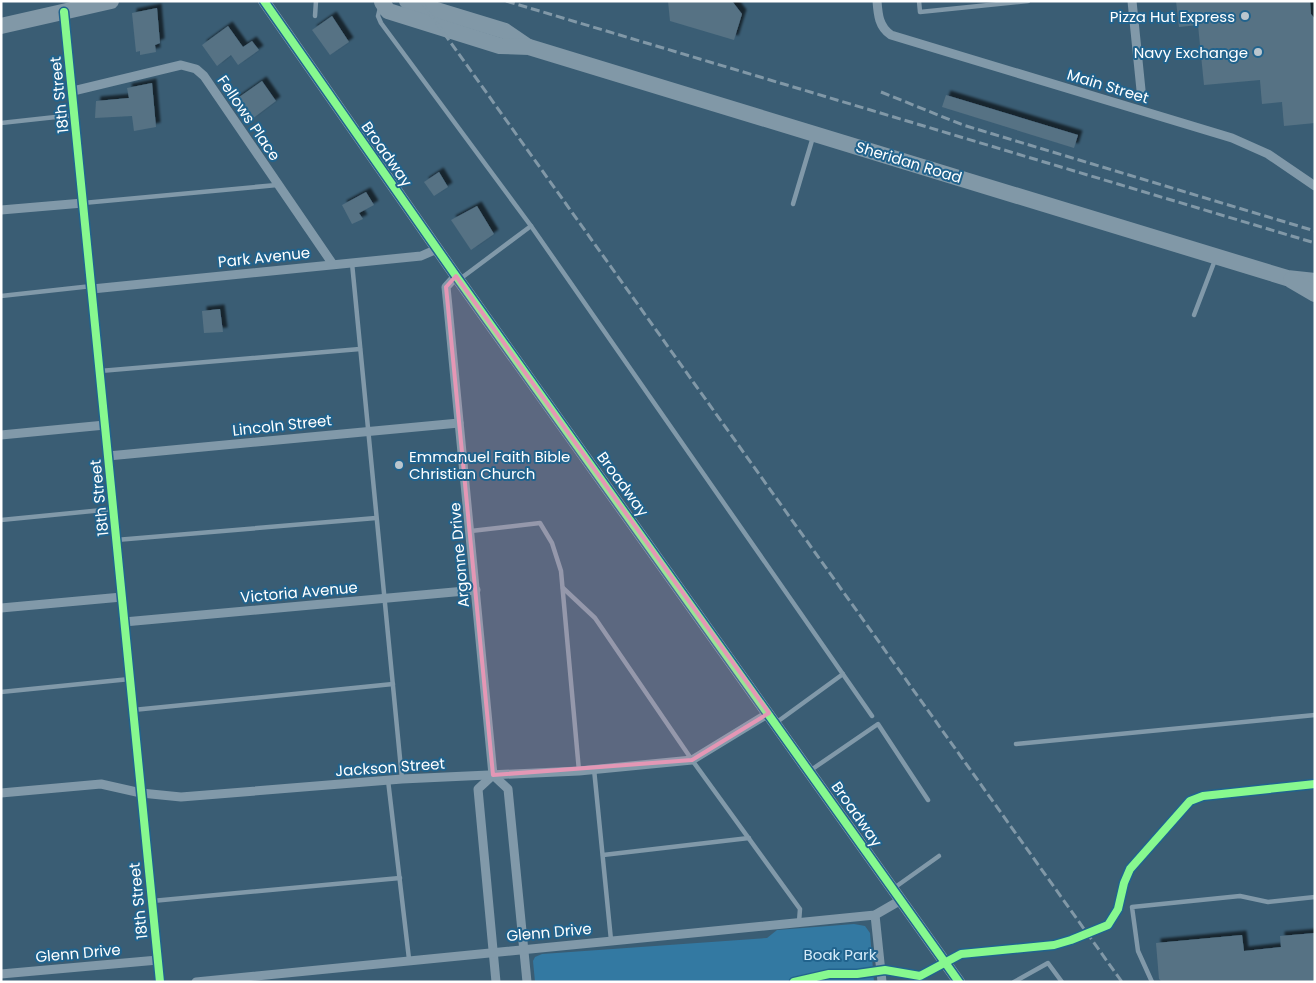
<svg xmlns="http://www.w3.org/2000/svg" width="1316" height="983" font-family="Poppins,sans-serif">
  <defs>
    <filter id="shadow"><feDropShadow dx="4.5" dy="-4.5" stdDeviation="1" flood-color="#0009"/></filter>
  </defs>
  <rect width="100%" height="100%" fill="#3a5d74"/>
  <polygon fill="#3379a2" points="854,924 865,926 870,933 874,982 535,982 533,961 535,957 542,954 767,938 777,930"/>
  <g fill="#567284" filter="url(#shadow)">
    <polygon points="668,1 732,1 742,14 734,40 670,21"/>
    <polygon points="1176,1 1310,1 1311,14 1315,19 1315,123 1284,126 1282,102 1262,104 1260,80 1204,85 1198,25 1179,27"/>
    <polygon points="157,8 160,43 155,45 156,52 140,55 140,51 136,52 132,13"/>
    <polygon points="332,16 349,42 330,55 312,30"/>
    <polygon points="228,26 243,47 252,41 259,50 238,65 231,55 217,66 202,45"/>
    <polygon points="262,81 276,101 252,119 247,112 241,115 232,102"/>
    <polygon points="152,83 156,127 134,131 132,116 95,118 96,101 129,98 127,88"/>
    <polygon points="946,95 1078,135 1074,148 942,107"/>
    <polygon points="439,172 448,187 434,196 424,182"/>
    <polygon points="366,192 374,205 359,213 363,219 352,224 342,205"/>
    <polygon points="477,206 494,234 471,250 451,220"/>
    <polygon points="220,309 223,332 204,333 202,311"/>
    <polygon points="1315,933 1315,982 1162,982 1159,979 1156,943 1242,935 1244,951 1281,947 1280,936"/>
  </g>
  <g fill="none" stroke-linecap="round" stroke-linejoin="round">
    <g stroke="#8199a9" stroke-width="4.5">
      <polyline points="919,1 920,12 1028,1"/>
      <polyline points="380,8 378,16 381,23 531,226 872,716"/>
      <polyline points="315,16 316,1"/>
      <polyline points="1,123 74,115"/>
      <polyline points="83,203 277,185"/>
      <polyline points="793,204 813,137"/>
      <polyline points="352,263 402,779"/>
      <polyline points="460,279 531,226"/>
      <polyline points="1,296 92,286"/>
      <polyline points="1194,315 1215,260"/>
      <polyline points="100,371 360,349"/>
      <polyline points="1,520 113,509"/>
      <polyline points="471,531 540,523 552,543 561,571 579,771"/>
      <polyline points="116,540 376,518"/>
      <polyline points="563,588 595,618 692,760 800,909 799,922"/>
      <polyline points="1,692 130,679"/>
      <polyline points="133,710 393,684"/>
      <polyline points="777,722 843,674"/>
      <polyline points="1016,744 1315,715"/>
      <polyline points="594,769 611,940"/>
      <polyline points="811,770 878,724 928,800"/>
      <polyline points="388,780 409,959"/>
      <polyline points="603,855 749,838"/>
      <polyline points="894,888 939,856"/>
      <polyline points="152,901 400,878"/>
      <polyline points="1014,982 1048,963 1062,982"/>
      <polyline points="1152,982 1138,951 1132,907 1240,896 1268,902 1315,897"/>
    </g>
    <g stroke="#8199a9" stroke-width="9">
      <path d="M877,1c1,14 2,26 14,34l341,103 36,16 47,32"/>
      <polyline points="1132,1 1141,90"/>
      <polyline points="64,12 160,982"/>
      <polyline points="73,91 181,65 196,69 204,76 332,263"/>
      <polyline points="1,210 83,203"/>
      <polyline points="456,276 446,287 448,307 493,775 508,789 527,982"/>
      <polyline points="92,289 421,256 437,249"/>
      <polyline points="1,435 105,425"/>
      <polyline points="108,456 459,423"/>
      <polyline points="1,608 122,597"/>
      <polyline points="124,622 476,590"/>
      <polyline points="493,775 478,789 496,982"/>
      <polyline points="1,793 101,784 141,793 181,797 402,779 579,771 692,760 769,713"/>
      <polyline points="875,915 882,982"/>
      <polyline points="1,974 158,960"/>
      <polyline points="196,982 875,915 901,900"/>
    </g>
    <polyline stroke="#899ead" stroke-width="12" points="264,1 456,276 959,982"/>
    <g stroke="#8198a7" stroke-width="16">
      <polyline points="407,1 505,31 527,46"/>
      <polyline points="382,2 388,11 500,46 529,47 1287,278 1315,281"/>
      <polyline points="1,26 111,1"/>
      <polyline points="1291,280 1315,294"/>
    </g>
    <g stroke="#8198a7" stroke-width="3" stroke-dasharray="9 4" stroke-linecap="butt">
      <polyline points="421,1 1122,982"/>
      <polyline points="506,1 1315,243"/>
      <polyline points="881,92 963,125 1315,231"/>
    </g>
    <g stroke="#21638d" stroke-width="11">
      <g id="cycleway">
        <polyline points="264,1 456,276 959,982"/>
        <polyline points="64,12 160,982"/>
        <polyline points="794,982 829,974 857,974 885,970 920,976 961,954 1054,945 1071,940 1108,925 1118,909 1124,883 1130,869 1190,801 1203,796 1315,784"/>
      </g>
    </g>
    <use href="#cycleway" stroke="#87f88f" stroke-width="8"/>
  </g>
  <path fill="#e497b5" fill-opacity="0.2" stroke="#e497b5" stroke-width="4" stroke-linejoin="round" d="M456,276l313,437 -77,47 -199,15 -45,-468 -2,-20z"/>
  <g fill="#bac6ce" stroke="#21638d" stroke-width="2">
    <circle cx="1245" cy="16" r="5"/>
    <circle cx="1258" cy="52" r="5"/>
    <circle cx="399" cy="465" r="5"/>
  </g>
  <g text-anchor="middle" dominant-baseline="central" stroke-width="4" stroke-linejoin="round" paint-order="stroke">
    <g font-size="15" fill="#fff" stroke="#21638d" text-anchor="end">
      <text x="1235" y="16">Pizza Hut Express</text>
      <text x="1248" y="52">Navy Exchange</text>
      <text x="409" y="456" text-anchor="start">Emmanuel Faith Bible<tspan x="409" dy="17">Christian Church</tspan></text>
    </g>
    <g font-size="15" fill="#fff" stroke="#21638d">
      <text transform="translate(1108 86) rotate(17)">Main Street</text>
      <text transform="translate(59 95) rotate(-96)">18th Street</text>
      <text transform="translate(249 118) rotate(56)">Fellows Place</text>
      <text transform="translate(387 154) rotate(55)">Broadway</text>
      <text transform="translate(909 162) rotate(17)">Sheridan Road</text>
      <text transform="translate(264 257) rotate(-6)">Park Avenue</text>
      <text transform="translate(282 425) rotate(-6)">Lincoln Street</text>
      <text transform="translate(623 484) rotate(54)">Broadway</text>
      <text transform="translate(99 498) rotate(-96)">18th Street</text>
      <text transform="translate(459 555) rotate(-95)">Argonne Drive</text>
      <text transform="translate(299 592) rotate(-5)">Victoria Avenue</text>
      <text transform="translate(390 767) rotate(-4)">Jackson Street</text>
      <text transform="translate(857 814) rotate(55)">Broadway</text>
      <text transform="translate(138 901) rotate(-96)">18th Street</text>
      <text transform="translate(549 932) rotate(-5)">Glenn Drive</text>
      <text transform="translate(78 953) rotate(-5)">Glenn Drive</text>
    </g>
    <g font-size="15" fill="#d5ebf9" stroke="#21638d">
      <text x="840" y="954">Boak Park</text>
    </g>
  </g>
  <rect width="1316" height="983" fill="none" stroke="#ffffff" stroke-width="5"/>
</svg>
